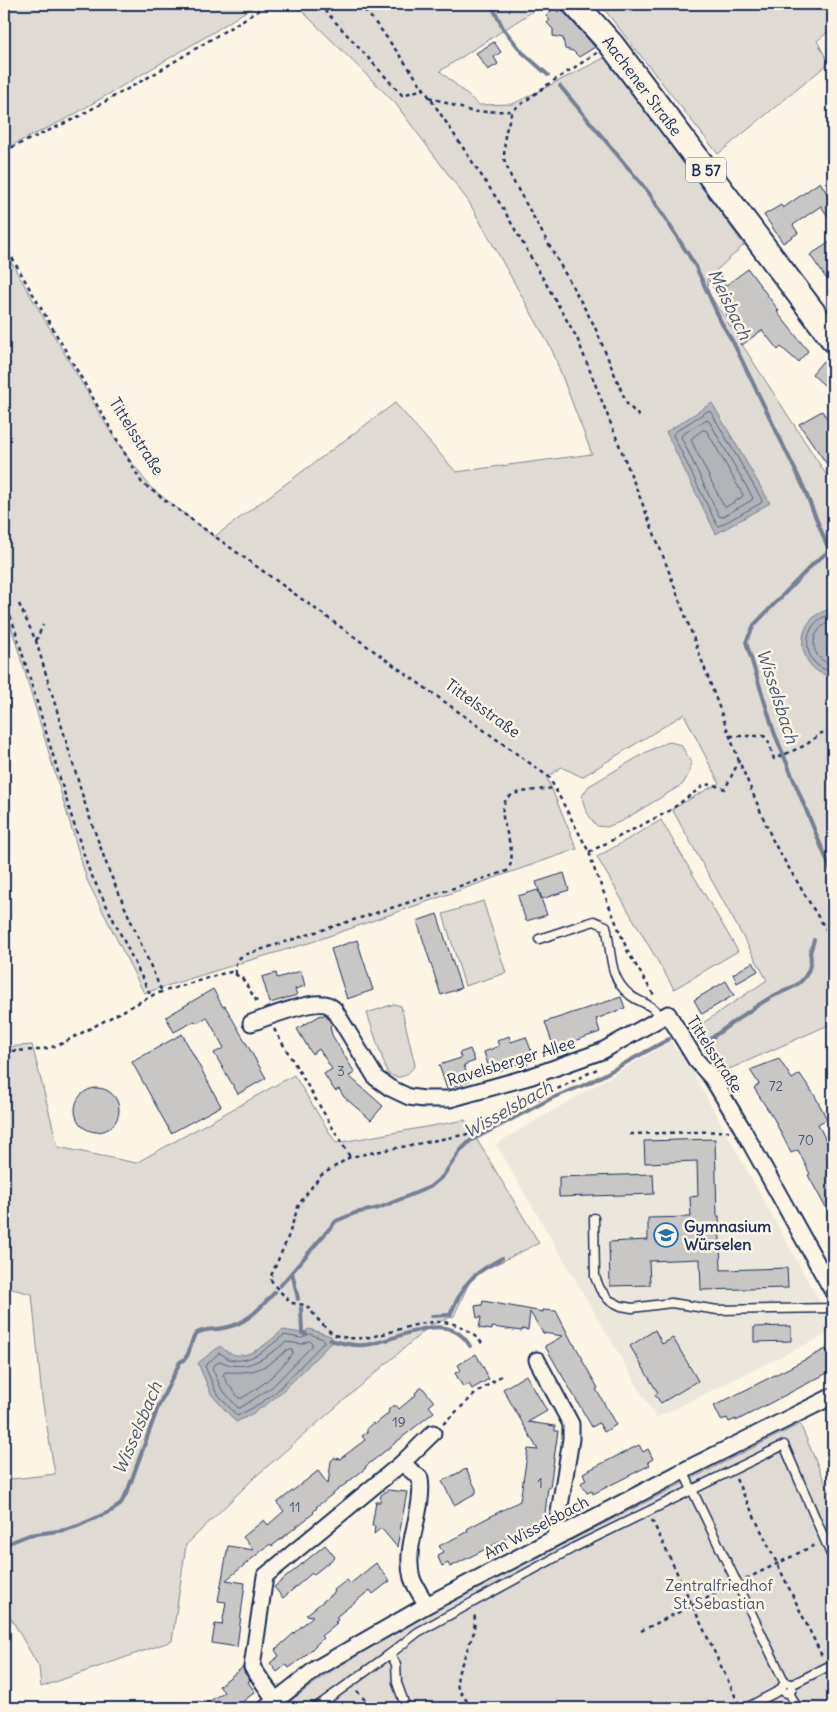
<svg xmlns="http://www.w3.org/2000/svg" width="837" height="1712" font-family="Delius,sans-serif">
  <rect width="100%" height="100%" fill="#fcf5e5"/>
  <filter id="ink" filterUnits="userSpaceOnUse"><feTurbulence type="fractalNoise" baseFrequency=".02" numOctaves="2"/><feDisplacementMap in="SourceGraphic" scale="10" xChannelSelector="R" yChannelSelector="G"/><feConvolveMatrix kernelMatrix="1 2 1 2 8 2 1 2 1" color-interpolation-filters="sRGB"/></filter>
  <g filter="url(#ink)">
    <polygon fill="#ece7dc" points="671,1041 676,1051 681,1051 833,1326 833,1331 656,1418 496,1144"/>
    <g fill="#dfdbd4" stroke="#7d8599">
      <polygon points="4,4 257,4 212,33 68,118 4,149"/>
      <polygon points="295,4 544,4 440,71 479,105 513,104 608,56 744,245 707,279 708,292 833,485 833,1023 725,1071 697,1027 767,980 672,809 719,783 684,714 582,777 561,767 547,778 577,849 312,942 234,965 144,993 87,880 11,626 4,609 4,250 114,438 150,487 214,537 395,403 456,472 592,454 552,350 469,202 395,103"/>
      <polygon points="600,4 832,4 833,28 817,41 829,63 718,154"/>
      <path d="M670,742l11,3 10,17 -2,11 -6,11 -61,37 -15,6 -10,-1c-9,-10 -13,-18 -15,-30l7,-10 56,-33 15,-8z"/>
      <polygon points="661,820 738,951 674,989 597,857"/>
      <polygon points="483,901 506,973 465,986 443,914"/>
      <path d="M394,1004l7,2 14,59c-7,11 -17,17 -28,7l-20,-59z"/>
      <polygon points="32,1045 58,1147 136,1163 294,1075 336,1143 465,1120 539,1243 472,1276 454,1316 431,1325 255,1477 186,1545 172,1641 41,1687 39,1667 4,1606 7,1605 4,1586 4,1480 55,1474 42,1398 32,1294 4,1287 4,1047"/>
      <path d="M800,1424l33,77v207h-551c73,-60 159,-102 244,-145 91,-46 182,-93 274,-139z"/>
    </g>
    <g fill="#b2b4b8" stroke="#767f94">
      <polygon points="712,403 770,503 716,534 666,432"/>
      <path d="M829,609l4,1v66c-30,-1 -41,-41 -18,-60 4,-3 10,-5 14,-7z"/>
      <path d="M309,1329l22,7 2,5c-31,29 -57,64 -97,81l-25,-28 -13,-31 22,-17c3,2 6,6 10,7 19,9 39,-12 53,-23l19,3z"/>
    </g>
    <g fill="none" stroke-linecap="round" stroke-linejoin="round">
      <g stroke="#576482" stroke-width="1">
        <polygon points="708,411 711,412 762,500 761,503 719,526 717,525 673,435 675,432"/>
        <polygon points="706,420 709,421 753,498 752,500 722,517 719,516 681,437 682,435"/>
        <polygon points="703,430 707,431 743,495 742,497 726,507 723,505 691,440 692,438"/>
        <path d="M833,614c-34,5 -34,55 0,57"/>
        <path d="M833,621c-25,6 -26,40 0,43"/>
        <path d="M310,1334l13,5 1,3 -48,50 -18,13 -21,11 -21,-24 -11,-26 14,-13c4,1 6,4 10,6 22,6 39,-12 55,-24l17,3z"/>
        <path d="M310,1341l2,2v3l-40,41 -32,21h-2l-17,-20 -9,-20 1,-2 7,-5c26,13 46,-4 66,-19l15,2z"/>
        <path d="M287,1350h5l1,3c-14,18 -31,34 -51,45h-3l-11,-14 -5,-9 2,-3c31,1 38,-2 62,-22z"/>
      </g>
      <g stroke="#767f94" stroke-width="4">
        <polyline points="491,4 503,28 522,52 548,75"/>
        <polyline points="560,86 649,193 695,265 722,324 733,342 803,486 833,560"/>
        <polyline points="829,551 814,563 754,625 746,642 774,732 833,875"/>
        <path d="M688,1029l6,-1 6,14 5,1c20,-15 41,-31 63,-44 12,-8 30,-10 38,-24 4,-6 6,-16 4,-22l4,-13"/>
        <polyline points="292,1272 298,1299"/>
        <polyline points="280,1286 336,1221 355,1213 379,1208 430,1187 443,1176 460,1151 470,1141 552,1098 589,1083 669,1039"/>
        <polyline points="301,1308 302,1333 306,1334"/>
        <path d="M432,1316l18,-1c14,-33 21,-40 52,-57"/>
        <path d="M330,1340c11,3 23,6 34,5 34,-3 82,-39 106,1"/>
        <path d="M4,1545l25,-10 36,-5 13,-4 33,-15 9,-6 8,-15 30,-83 22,-45c12,-4 8,-21 17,-29 7,-5 19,-3 27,-5 23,-4 36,-20 51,-36"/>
      </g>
    </g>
    <g fill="#c8c7c6" stroke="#1b2f5e">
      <polygon points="554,8 558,12 561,9 595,47 579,57 573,51 565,49 563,38 553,36 553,29 547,23 550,20 546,16"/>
      <polygon points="494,42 501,52 494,57 498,64 488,70 476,53"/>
      <polygon points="820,182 833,204 833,224 821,206 793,225 798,233 783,243 764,215 781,205 783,208"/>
      <polygon points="833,240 833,288 810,255"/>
      <polygon points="748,269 779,311 777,312 808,351 798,362 781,347 778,350 762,330 742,345 709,280 720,275 725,286"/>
      <polygon points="823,361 833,370 833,376 825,386 812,374"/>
      <polygon points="822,411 833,428 833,473 799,424"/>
      <polygon points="564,873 569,890 542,899 536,882"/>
      <polygon points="538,890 547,915 526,921 518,896"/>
      <polygon points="437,914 461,988 441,995 417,921"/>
      <polygon points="357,940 373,990 347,999 331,949"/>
      <polygon points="753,962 758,971 737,983 733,974"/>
      <polygon points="301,971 305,986 295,989 297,995 270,1003 262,977 276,973 277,978"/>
      <polygon points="726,981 734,995 702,1014 694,1000"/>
      <polygon points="213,989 223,1007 225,1006 266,1078 238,1094 214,1053 224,1048 207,1017 197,1023 195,1021 174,1032 166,1017"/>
      <polygon points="621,997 625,1008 596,1019 600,1032 554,1048 545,1022"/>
      <polygon points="325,1014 332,1024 330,1026 332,1035 355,1073 349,1076 383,1106 371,1120 344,1097 339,1089 335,1091 324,1074 332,1069 319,1049 312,1054 297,1029 321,1015 322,1016"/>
      <polygon points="182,1034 221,1106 171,1133 132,1062"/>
      <polygon points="509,1036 511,1042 526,1037 534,1058 529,1060 527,1065 523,1062 491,1074 484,1052 499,1046 497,1041"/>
      <polygon points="470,1049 475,1061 464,1065 469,1081 447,1089 439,1065 461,1058 459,1053"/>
      <polygon points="779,1059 792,1079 800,1074 815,1096 827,1119 818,1124 833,1155 833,1221 808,1175 810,1174 798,1150 791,1153 774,1119 754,1088 759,1084 750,1070"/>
      <circle cx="97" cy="1110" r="22"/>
      <polygon points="715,1139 717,1216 719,1216 721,1270 787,1268 788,1288 701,1290 700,1259 649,1261 650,1285 610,1286 609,1242 648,1240 648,1218 691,1217 690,1197 698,1196 697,1161 645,1163 644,1141"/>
      <polygon points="653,1174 654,1194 559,1197 559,1177"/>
      <polygon points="483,1301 543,1312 543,1310 556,1311 573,1344 574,1344 583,1359 582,1360 598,1388 596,1389 616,1425 604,1432 599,1423 592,1427 545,1346 563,1336 543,1333 530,1312 528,1330 522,1329 522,1331 492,1327 492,1330 479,1328 481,1317 477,1318 475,1306 482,1305"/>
      <polygon points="791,1326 791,1341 754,1342 754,1327"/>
      <polygon points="655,1330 662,1344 673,1338 698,1381 661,1403 655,1395 658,1393 630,1346"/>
      <polygon points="826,1349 833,1364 833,1370 736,1421 736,1419 729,1422 727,1418 721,1420 714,1406"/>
      <polygon points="476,1354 487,1374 486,1374 489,1379 472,1389 469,1384 463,1387 455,1373 461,1370 458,1365"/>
      <polygon points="526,1375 547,1411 528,1422 555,1426 555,1431 558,1431 550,1487 548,1487 544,1522 541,1521 456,1564 450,1567 448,1563 442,1566 437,1555 443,1552 439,1546 457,1537 468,1531 467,1529 472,1526 520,1501 528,1449 538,1450 503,1389"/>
      <polygon points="422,1387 434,1402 429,1406 434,1412 365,1467 366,1468 316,1507 317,1508 313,1512 314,1513 272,1546 270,1544 226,1580 245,1583 237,1647 212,1643 215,1624 222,1625 226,1602 218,1601 228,1546 254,1550 243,1537 264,1520 268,1525 284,1511 277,1503 318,1471 328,1484 331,1461 334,1458 340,1459 365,1440 362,1436 367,1432 367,1428 373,1423 374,1425 388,1414 389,1409 393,1406 397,1406 399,1409 416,1395 415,1393"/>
      <polygon points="639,1445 643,1452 648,1449 653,1459 648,1462 650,1465 593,1494 592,1491 587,1493 581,1483 586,1480 583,1473"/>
      <polygon points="466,1469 476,1489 476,1493 454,1505 442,1481"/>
      <polygon points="388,1490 407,1492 397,1547 381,1528 374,1534 375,1526 372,1526 376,1502 380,1502 381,1495"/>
      <polygon points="325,1545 335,1557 313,1575 312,1573 283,1598 274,1587"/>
      <polygon points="376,1563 390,1581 373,1594 370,1590 336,1617 338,1620 335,1622 337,1623 321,1636 323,1638 304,1657 289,1668 286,1665 277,1672 270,1663 279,1656 275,1650 313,1616 306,1615 335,1592 334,1590 347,1580 350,1584"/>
      <polygon points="243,1667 244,1672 250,1680 248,1682 255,1692 240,1704 239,1702 232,1708 199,1708 224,1692 219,1686"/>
    </g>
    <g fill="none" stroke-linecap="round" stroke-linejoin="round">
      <g stroke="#1b2f5e" stroke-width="11">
        <g id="service">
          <path d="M539,939l55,-18 12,5c6,25 2,52 24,69 7,6 17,8 24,14 3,2 5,6 7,9"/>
          <polyline points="594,1218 595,1277 600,1289 609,1300 621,1306 632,1308 671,1303 718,1310 833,1308"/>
          <polyline points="683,1471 785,1683"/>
          <polyline points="390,1654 396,1664 397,1683 406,1708"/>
          <circle cx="787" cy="1688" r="5"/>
          <polyline points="791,1685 833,1664"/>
          <polyline points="789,1692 797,1708"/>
          <polyline points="315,1708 390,1654 418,1632 573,1548 784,1445 833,1559"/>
          <polyline points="746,1708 782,1689"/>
        </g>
      </g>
      <g stroke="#1b2f5e" stroke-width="19">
        <g id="minor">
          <path d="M251,1023c17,-6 57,-22 73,-19 4,0 6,2 10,5l42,69 14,10 19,9 15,2h26l82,-23 70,-25 66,-37 28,46 16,18 30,50 91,164"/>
          <polyline points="537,1360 571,1424 571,1439 555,1537"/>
          <path d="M402,1463l18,15c5,33 -17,67 -8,100 3,9 10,19 15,27"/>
          <polyline points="276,1701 252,1667 265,1576 402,1463 433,1433"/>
          <polyline points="266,1708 317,1668 427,1605 683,1471 833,1396"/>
        </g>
      </g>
      <g stroke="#1b2f5e" stroke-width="28">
        <g id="primary">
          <path id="s1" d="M575,4l36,40 222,295"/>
        </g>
      </g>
      <g stroke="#1b2f5e" stroke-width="2.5" stroke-dasharray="4 4" stroke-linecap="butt">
        <polyline points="319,4 402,95 424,89"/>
        <polyline points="360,4 382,31 424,89 501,205 577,338 665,561 739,761 774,843 820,920 833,939"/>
        <polyline points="597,53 547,85 512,111 505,134 504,159 511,177 594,325 627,404 640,417"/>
        <polyline points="429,97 473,112 512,111"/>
        <polyline points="4,151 74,119 154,74 269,4"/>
        <polyline points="4,244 142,483 192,520 549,777 589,852 595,871 628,952 655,997"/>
        <polyline points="4,601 14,626 71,815 89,870 151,996"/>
        <polyline points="19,604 36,641 86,807 109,871 162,992"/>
        <polyline points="36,641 43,625"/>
        <polyline points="730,736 764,736 768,740 774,759 806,745 821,733 833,733"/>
        <polyline points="589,852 669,811 703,786 711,784 725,789 739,761"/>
        <path d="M236,974c-1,-10 -1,-14 8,-19l263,-84c17,-22 -21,-61 5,-76 7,-4 34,-6 43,-7"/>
        <polyline points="274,1029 350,1157"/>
        <polyline points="4,1051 40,1050 59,1045 155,994 221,974 231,972 242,978 259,1005"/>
        <polyline points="630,1134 729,1131"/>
        <path d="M482,1343c-7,-7 -16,-15 -25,-18 -38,-13 -76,20 -114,12 -3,-1 -8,-1 -11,-4 -10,-7 -18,-19 -26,-28l-15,-2 -17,-18 -4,-7 17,-38 12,-36 21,-28 30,-19 118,-23 129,-65"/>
        <polyline points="443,1424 475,1394 501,1376"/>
        <polyline points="736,1479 823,1658"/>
        <polyline points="652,1520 738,1702"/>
        <polyline points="746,1579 817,1544"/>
        <polyline points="641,1631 729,1587"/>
        <polyline points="357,1691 372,1708"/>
        <polyline points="472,1708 458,1689 457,1681 459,1671 474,1632 475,1612"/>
      </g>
      <use href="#service" stroke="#fcf5e5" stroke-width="8"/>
      <use href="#minor" stroke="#fcf5e5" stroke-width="15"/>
      <use href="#primary" stroke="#fcf5e5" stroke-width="24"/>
    </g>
  </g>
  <defs>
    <g id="school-ring" transform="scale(1.25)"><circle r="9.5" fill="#fcf5e5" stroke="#1f6fb2" stroke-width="1.5"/><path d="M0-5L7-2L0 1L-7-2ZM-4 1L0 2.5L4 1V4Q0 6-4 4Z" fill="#1f6fb2"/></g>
  </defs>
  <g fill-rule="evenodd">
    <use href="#school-ring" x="666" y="1235"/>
  </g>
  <g text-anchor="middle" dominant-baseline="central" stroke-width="5" stroke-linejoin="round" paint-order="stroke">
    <g font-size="14" fill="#465578">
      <text x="341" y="1071">3</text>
      <text x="776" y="1086">72</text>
      <text x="806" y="1140">70</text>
      <text x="399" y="1422">19</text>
      <text x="540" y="1483">1</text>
      <text x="295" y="1507">11</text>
    </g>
    <rect fill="#fcf5e5" stroke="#5e6a86" stroke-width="1" x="686" y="157.5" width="40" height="25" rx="4"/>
    <g font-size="15" font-weight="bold" fill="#1b2f5e">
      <text x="706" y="170">B 57</text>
    </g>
    <g font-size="16" fill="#1b2f5e" stroke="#fcf5e5">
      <text stroke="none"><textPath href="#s1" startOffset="106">Aachener Straße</textPath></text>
      <text transform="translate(137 436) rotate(58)">Tittelsstraße</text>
      <text transform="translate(483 708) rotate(36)">Tittelsstraße</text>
      <text transform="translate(715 1054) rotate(57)">Tittelsstraße</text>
      <text transform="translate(511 1061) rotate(-17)">Ravelsberger Allee</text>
      <text transform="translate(536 1527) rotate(-28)">Am Wisselsbach</text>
    </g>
    <g font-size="16" font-weight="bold" fill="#1b2f5e" stroke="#fcf5e5" text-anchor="start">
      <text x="684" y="1226">Gymnasium<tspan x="684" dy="18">Würselen</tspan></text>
    </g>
    <g font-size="16" fill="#425176" stroke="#fcf5e5">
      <text x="719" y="1585">Zentralfriedhof<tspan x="719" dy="18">St. Sebastian</tspan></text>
    </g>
    <g font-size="18" font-style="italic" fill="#485779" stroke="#fcf5e5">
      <text transform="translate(730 304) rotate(64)">Meisbach</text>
      <text transform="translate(778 696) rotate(72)">Wisselsbach</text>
      <text transform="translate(508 1109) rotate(-29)">Wisselsbach</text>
      <text transform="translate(137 1428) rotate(-67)">Wisselsbach</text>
    </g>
  </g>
  <rect width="837" height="1712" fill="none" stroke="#fcf5e5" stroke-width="20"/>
  <rect x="10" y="10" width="817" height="1692" fill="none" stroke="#1b2f5e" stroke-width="2" filter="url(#ink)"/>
</svg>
